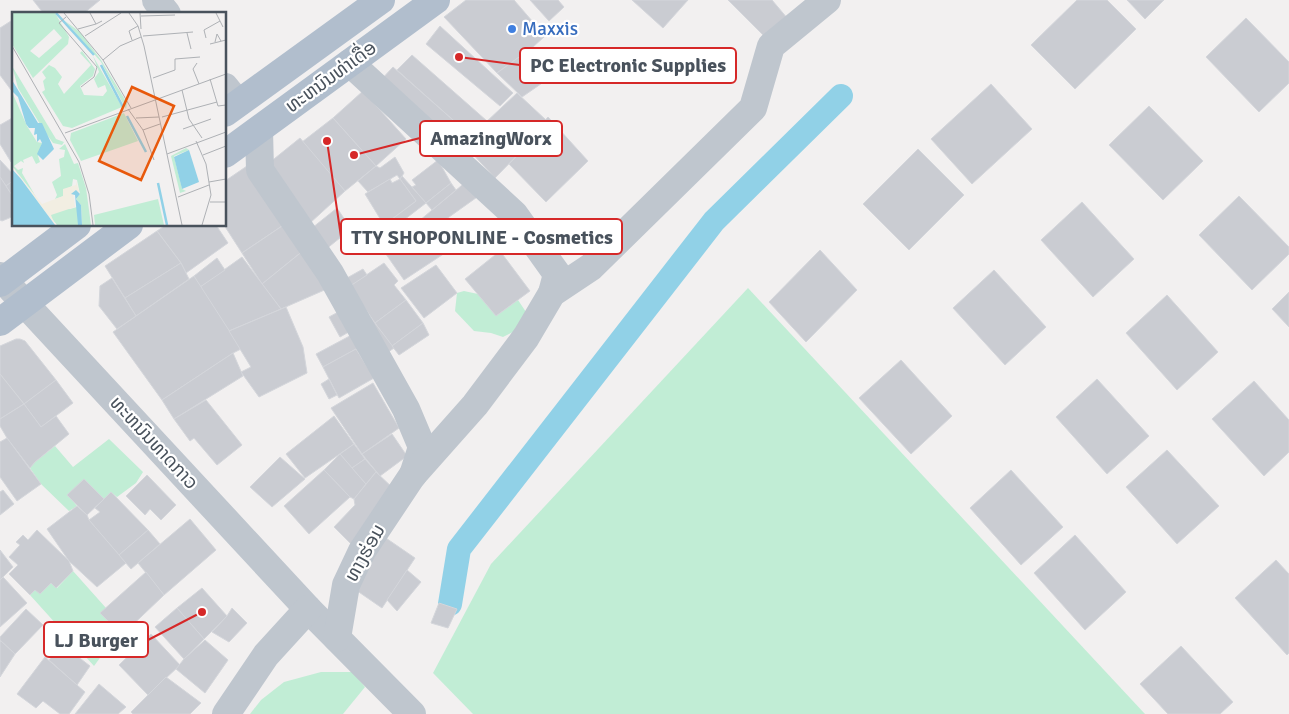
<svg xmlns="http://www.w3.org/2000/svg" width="1289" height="714" font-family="Signika,'Noto Sans Lao',sans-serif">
  <rect width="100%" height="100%" fill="#f2f0f0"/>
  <g fill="#c1edd5">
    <polygon points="748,288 1145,714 473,714 433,673 491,564"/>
    <polygon points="464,291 478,294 496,316 518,300 526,312 519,329 503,337 491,333 474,331 455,311 457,293"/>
    <polygon points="109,439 143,472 136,483 117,497 111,492 104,499 84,479 68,495 77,506 69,511 41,484 30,468 35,462 55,446 73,467"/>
    <polygon points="73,571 106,608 100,613 119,632 94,666 30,595 35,590 51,583 57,588"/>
    <polygon points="321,672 353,672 365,687 343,714 250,714 261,700 284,682"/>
  </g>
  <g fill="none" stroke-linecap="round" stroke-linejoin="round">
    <polyline stroke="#91d1e7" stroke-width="24" points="450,604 459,549 714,221 841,96"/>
  </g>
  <g fill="#caccd2" stroke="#d4d6db">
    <polygon points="33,0 100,0 83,14 44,14"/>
    <polygon points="466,0 514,0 545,36 533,47 497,73 444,17"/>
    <polygon points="530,0 558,0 564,7 549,21"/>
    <polygon points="632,0 688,0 663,28"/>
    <polygon points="728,0 772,0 788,19 768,40"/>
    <polygon points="1077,0 1107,0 1136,29 1075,89 1031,45"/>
    <polygon points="1127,0 1164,0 1145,19"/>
    <polygon points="1246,18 1289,62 1289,83 1259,112 1206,57"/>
    <polygon points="14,19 14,94 0,75 0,28"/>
    <polygon points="440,26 513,93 500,106 426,44"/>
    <polygon points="533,47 546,64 540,70 548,79 522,97 497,73"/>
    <polygon points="412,55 487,121 471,136 397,70"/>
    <polygon points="393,67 471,136 459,150 379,82"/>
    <polygon points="991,84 1032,129 972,184 931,139"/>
    <polygon points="363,91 406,139 376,166 333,118"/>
    <polygon points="517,93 546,120 534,133 536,136 495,178 469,150 473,145 468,139"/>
    <polygon points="1149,106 1203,161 1163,200 1109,145"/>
    <polygon points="14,117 14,161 11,162 0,144 0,125"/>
    <polygon points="548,117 588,161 546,202 509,164 536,136 534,133"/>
    <polygon points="333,118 376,166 345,191 302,142"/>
    <polygon points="300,138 345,191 310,223 264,167"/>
    <polygon points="918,149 964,195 909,250 863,204"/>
    <polygon points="395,157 404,173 400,179 397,175 368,192 358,181 376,166 380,168"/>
    <polygon points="0,160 14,175 14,180 6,186 0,177"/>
    <polygon points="438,160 451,183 426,203 412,187 416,185 412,180"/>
    <polygon points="247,166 285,224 242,253 224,225 225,225 225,181"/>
    <polygon points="402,176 426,203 400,223 404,231 391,240 384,225 416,201 400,179"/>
    <polygon points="0,177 14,198 14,216 2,221 0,220"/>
    <polygon points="390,179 392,183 400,179 416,201 384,225 365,194"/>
    <polygon points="14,180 14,198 6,186"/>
    <polygon points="467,181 480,195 428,232 419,221"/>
    <polygon points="451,183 456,190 432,210 426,203"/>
    <polygon points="1239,196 1289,247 1289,254 1252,290 1199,235"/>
    <polygon points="1082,202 1134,259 1093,297 1041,240"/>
    <polygon points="337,208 351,229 320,254 307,232"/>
    <polygon points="419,221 445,253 404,280 381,247"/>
    <polygon points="285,224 304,250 262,284 242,253"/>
    <polygon points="166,225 216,225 228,243 186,273 181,263 157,231"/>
    <polygon points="157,231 181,263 125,298 105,266"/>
    <polygon points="304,250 329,288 281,309 262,284"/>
    <polygon points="820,250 857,290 806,342 769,302"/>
    <polygon points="500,251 530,291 496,316 465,279"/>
    <polygon points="242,257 281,309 229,331 200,287"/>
    <polygon points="217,258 225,270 200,287 194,276"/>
    <polygon points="181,263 189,279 136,316 125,298"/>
    <polygon points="384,263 398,281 394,285 406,300 375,323 350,286"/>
    <polygon points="436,265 457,293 424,318 401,288"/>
    <polygon points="363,269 367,275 350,286 338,283"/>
    <polygon points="994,270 1046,327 1005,365 953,308"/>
    <polygon points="194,276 241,349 233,353 162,400 113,332"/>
    <polygon points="112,278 136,316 117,329 99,306 100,286"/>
    <polygon points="1289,292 1289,327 1272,309"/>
    <polygon points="1167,295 1218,352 1177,390 1126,333"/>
    <polygon points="406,300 423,323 392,346 375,323"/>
    <polygon points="286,307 303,347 307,373 259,397 241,372 251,367 229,331"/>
    <polygon points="342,310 354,329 340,337 329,317"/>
    <polygon points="371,318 394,348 381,357 362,325"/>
    <polygon points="423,323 429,335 399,355 392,346"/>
    <polygon points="359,331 367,346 358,352 356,349 323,367 316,354"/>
    <polygon points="16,339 20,339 25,341 56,380 24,404 0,374 0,346"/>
    <polygon points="356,349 374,378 339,398 323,367"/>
    <polygon points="233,353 243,376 174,419 162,400"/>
    <polygon points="901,360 952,416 911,454 859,398"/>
    <polygon points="0,374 24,404 0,419"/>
    <polygon points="329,379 337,395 329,399 321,384"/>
    <polygon points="1097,379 1149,436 1107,474 1056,417"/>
    <polygon points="56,380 73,403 41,427 24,404"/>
    <polygon points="1254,381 1289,420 1289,452 1264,476 1212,419"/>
    <polygon points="373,383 399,428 362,454 331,408"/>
    <polygon points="206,400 242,445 217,465 194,438 190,441 174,419"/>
    <polygon points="24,404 41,427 56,416 69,434 35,462 30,468 7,438 0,426 0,419"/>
    <polygon points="334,416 354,444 305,478 286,454"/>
    <polygon points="392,434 407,456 380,476 362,454"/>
    <polygon points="7,438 41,484 17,501 0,477 0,442"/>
    <polygon points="354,444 365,459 352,468 340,454"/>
    <polygon points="1167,450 1219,506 1177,544 1126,487"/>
    <polygon points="340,454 366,484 354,499 350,497 324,470"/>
    <polygon points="280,457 305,479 272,507 250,487"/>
    <polygon points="365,459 380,476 376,472 366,484 352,468"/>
    <polygon points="324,470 350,497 309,534 284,506"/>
    <polygon points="1011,470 1063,527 1021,565 970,508"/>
    <polygon points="376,472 395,490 354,547 334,527 355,505 354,499"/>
    <polygon points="147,475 176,505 161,520 150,509 145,515 126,496"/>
    <polygon points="84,479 104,499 87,515 67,495"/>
    <polygon points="3,490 14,504 0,515 0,492"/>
    <polygon points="111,492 148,530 119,555 89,520 100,512 95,508"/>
    <polygon points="77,506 87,515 89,520 126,563 97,587 69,561 47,529"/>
    <polygon points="190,519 216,550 164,595 138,563"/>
    <polygon points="37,530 69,561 73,571 56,588 51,583 40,594 35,590 30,595 9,574 18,565 9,557 20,545 16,542 23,535 28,540"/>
    <polygon points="148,530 160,544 131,569 119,555"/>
    <polygon points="380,534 415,558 382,608 353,588"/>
    <polygon points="1075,535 1126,592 1085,630 1034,573"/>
    <polygon points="0,550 13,567 0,580"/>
    <polygon points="1276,560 1289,574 1289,653 1287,655 1235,598"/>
    <polygon points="407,570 421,582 397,611 387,600"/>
    <polygon points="146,572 164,595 122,635 100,613"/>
    <polygon points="3,577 27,603 0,627 0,580"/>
    <polygon points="202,588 227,616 204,639 177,608"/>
    <polygon points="439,603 457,609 448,628 431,623"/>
    <polygon points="177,608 204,639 184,659 155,627"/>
    <polygon points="232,608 247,623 229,642 212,632 227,616"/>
    <polygon points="26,609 43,625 15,654 0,640 0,637"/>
    <polygon points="151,634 180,665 148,695 119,665"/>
    <polygon points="205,640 228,660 205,693 176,669 184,659"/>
    <polygon points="1,641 15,654 0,677 0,642"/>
    <polygon points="63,645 90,666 77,685 49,660"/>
    <polygon points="1181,646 1233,702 1220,714 1168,714 1140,684"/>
    <polygon points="45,657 85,692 69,714 60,714 43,701 36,708 17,694"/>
    <polygon points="166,677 201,703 190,714 133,714 131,712"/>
    <polygon points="99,684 126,707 118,714 75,714"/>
  </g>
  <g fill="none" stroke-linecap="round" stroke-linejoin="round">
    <g stroke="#bfc6ce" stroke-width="28">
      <polyline points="156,0 167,14"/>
      <polyline points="350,63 514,214 557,274 552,293"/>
      <polyline points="225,87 238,103"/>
      <polyline points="259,130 260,170 330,273 406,409 422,447 413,475"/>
      <polyline points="0,276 25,304 308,609 412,714"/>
      <polyline points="337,638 346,585 362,551 412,476 475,405 526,337 552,293 591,267 753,108 771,46 827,0"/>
      <polyline points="226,714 266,655 308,609"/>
    </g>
    <g stroke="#b1becd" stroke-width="28">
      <polyline points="225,113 381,0"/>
      <polyline points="225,154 436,0"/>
      <polyline points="0,283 77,225"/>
      <polyline points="0,322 129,225"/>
    </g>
  </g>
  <circle fill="#3f7fe0" stroke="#fff" stroke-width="2" cx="512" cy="29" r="5"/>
  <g text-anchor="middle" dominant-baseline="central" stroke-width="4.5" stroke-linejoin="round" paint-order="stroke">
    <g font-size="19" fill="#366cbe" stroke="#fff" text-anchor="start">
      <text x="522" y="29">Maxxis</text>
    </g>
    <g font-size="19" fill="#49525c" stroke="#fff">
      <text transform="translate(331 77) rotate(-36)">ທະຫນົນທ່າເດື່ອ</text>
      <text transform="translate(154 443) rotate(47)">ທະຫນົນທາດກາວ</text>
      <text transform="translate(365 553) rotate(-61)">ທາງຮ່ອມ</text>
    </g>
  </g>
  <g transform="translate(12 12)">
    <rect width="214" height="214" fill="#f2f0f0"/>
    <path d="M0,1h43l14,24 -1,7 -35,34 -21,-34zM42,17l8,9 -23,20 -9,-7zM53,9l15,11 21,28 26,43 -1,6 -25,-47zM70,39l13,18 -2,7 -13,10 4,9 19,1 4,-5 -2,-6 -7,3 -4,-9 5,-7 -6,-16 29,51 -50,21 -9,-2 -21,-34 3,-2 -2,-9 3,-3 -4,-6 7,-7 6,3 7,9 -4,7 6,10 27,-29 -11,-12zM0,54l44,73 8,3 -2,3 -9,-2 -10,-14 -25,-41zM0,80l15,34 10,16 5,1 -4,13 2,6 -4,2 -4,-8 -9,4 1,3 -3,-2 -7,5 4,4 5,-2 -1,5 14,24 -24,-31zM112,101l14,28 -57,20 -11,-21 1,-7zM53,132l9,20 4,-1 8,25 5,37h-9l-1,-20 -5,-6 4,-5 -3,-14 -4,-1 -1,7 -9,5 1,5 -9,3 2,-4 -5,-13 9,-6 -2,-17 5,-2 1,-7 -6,-1zM174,136l3,2 -15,6 8,33 4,2 -6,2 -9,-37zM146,187l6,26h-69l-1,-10zM47,191l11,6 7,-2 2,18h-22l-7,-9z" fill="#c1edd5" fill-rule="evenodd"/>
    <path d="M0,154l30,38 21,-8v-7l13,-4v-4l4,13 -7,-1 2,14 -24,8 4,10z" fill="#f2eee2"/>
    <path d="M0,68l26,43h4l12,26 -11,11 -6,-6 5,-11 -2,-4 -3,3v-8l-3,1 1,-7h-6l-3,-4 -8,-27 -6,-6zM177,138l10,32 -17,7 -8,-32zM0,157l9,10 34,46h-43zM64,178l4,4 -4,5 5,6 1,20h-4l-3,-30 -4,-1z" fill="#91d1e7"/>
    <path fill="none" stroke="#91d1e7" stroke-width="2.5" d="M44,1l38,42M89,53l22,42M115,104l19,36M146,171l9,42"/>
    <path fill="none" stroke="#aeb1b5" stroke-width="1" d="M52,1l39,47 28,48M78,1l6,11 6,-3M117,1l9,13 6,20 38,179M128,1l1,16M204,1l7,14M129,4l34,-1M54,5l-7,6 38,44 -3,10 -13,10M66,17l18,-5M175,21l4,16M73,24l36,-23M131,24l50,-4M194,26l-2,-8 16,-9M120,28l-3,-9 9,-5M203,30l2,-8 4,7M198,32l16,-4M0,34l67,116 10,32 4,31M91,48l17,-14 21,-9M185,51l-4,6 6,15M141,66l22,-8v-11l25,-2M198,67l8,27 8,-1M170,78l7,29 13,19M116,97l15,21 11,30M150,105l55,-15M124,106l23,-1M171,117l28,-10M131,118l17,-6M53,121l161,-59M184,129l10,23 5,31 -9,30M155,142l59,-22M191,143l23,-9M197,170l17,-3M166,185l31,-12M198,190h16"/>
    <path fill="#e8590c" fill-opacity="0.15" stroke="#e8590c" stroke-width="2.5" d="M120,75l42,19 -33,74 -42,-19z"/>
    <rect width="214" height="214" fill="none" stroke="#49525c" stroke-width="2.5"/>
  </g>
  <path fill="none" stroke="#d62828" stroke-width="2" d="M459 57L520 65M354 155L420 138M327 141L341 237M202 612L148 640"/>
  <g fill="#d62828" stroke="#fff" stroke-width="2">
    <circle cx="459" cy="57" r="5"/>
    <circle cx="354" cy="155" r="5"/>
    <circle cx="327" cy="141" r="5"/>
    <circle cx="202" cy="612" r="5"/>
  </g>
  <g fill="#fff" stroke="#d62828" stroke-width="2">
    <rect x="520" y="48" width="216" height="35" rx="5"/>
    <rect x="420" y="121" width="142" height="35" rx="5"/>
    <rect x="341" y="219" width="281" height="35" rx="5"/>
    <rect x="44" y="622" width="104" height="35" rx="5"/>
  </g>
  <g font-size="20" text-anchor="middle" font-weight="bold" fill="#49525c">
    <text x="628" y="72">PC Electronic Supplies</text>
    <text x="491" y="145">AmazingWorx</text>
    <text x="482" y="244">TTY SHOPONLINE - Cosmetics</text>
    <text x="96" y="647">LJ Burger</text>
  </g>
</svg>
